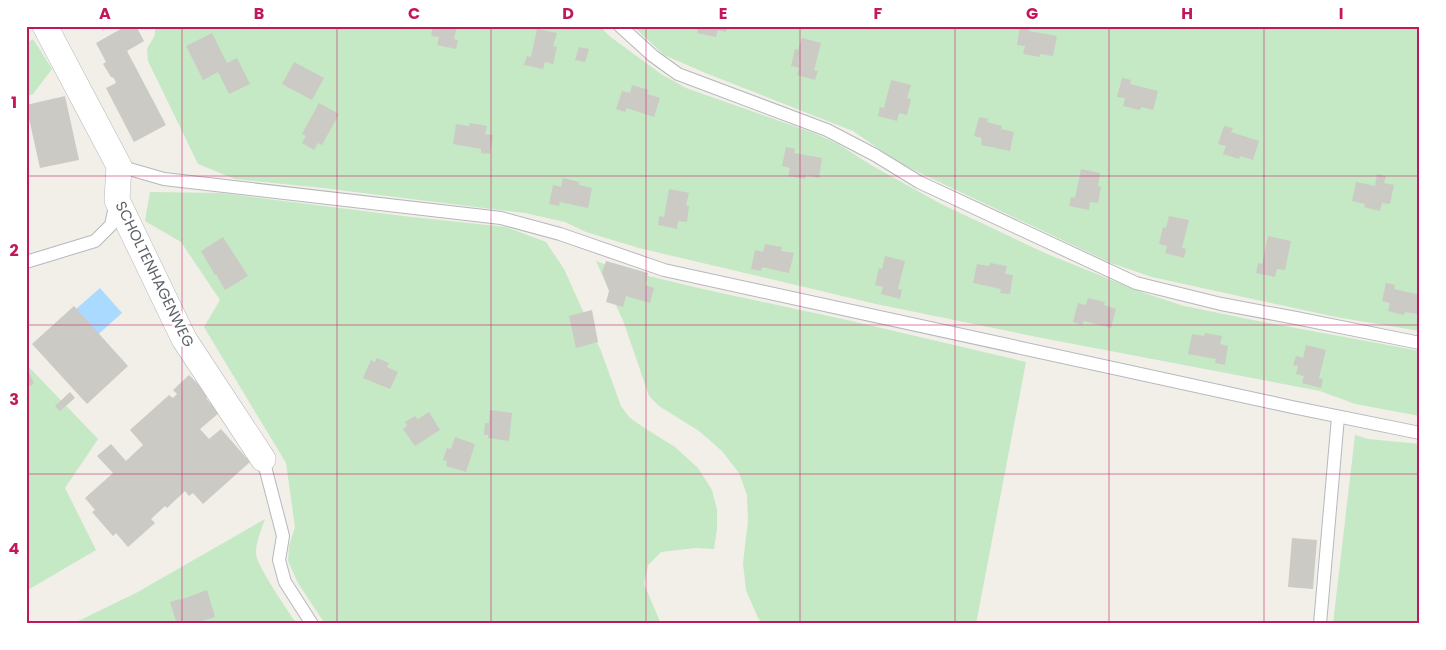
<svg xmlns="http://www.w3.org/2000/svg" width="1446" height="650" font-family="Poppins,sans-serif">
  <rect width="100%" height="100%" fill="#f1efe8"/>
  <g fill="#c5e8c5">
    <polygon points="155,26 599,26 612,38 661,74 686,88 814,133 838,144 871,165 941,204 1047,254 1144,293 1184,306 1253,320 1420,351 1420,416 1355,404 1320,391 1042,338 876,304 639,248 586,232 565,222 525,213 323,188 235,179 198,164 148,61 147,49 155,35"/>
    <polygon points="633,26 1420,26 1420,331 1336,317 1234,295 1152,277 1111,263 901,164 853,131 708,74 664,55"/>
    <polygon points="33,39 52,69 33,94 26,97 26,44"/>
    <polygon points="150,192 221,193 403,216 506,227 546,242 564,269 601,351 621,406 629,417 643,427 675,447 698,468 712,490 717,510 717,529 714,549 696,548 661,552 648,565 644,584 661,624 325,624 298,583 288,561 289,546 295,527 286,463 204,327 220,300 181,242 145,221"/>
    <polygon points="596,261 615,268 707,290 847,320 1026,362 976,624 764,624 758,618 746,590 743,563 748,521 747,495 739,473 722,451 699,431 659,406 649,396 624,323"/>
    <polygon points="26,364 98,439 65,488 96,550 26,591"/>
    <polygon points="1355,435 1368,439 1420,444 1420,624 1333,624"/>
    <path d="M265,519c-4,11 -9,23 -9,34 -1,10 33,60 41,71h-225l64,-31z"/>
  </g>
  <polygon fill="#aadaff" points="100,288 122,313 74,356 51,331"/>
  <g fill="#cccac5">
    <polygon points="126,26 136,26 144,41 127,51 166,125 134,142 106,88 116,83 114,78 111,77 103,64 106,62 96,43"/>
    <polygon points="433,26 457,26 454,39 458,40 456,49 437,45 439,37 431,36"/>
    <polygon points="699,26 727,26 726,32 718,30 716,37 697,33"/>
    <polygon points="1020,26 1030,27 1029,31 1057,36 1053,56 1040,54 1040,57 1023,54 1025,46 1017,45"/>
    <polygon points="537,29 557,33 553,46 557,47 553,64 545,62 543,69 524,65 527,56 531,57"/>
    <polygon points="212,33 227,63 237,58 250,84 229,94 218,72 203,80 186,46"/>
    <polygon points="802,38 821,43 814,70 818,71 815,80 797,75 799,68 791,66 795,49 798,50"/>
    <polygon points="579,47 589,49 585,62 575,60"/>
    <polygon points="294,62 324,78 312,100 282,84"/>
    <polygon points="1122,78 1131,80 1130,84 1158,91 1153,110 1141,107 1140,110 1123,106 1125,98 1117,97"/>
    <polygon points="891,80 911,85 907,98 911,99 907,115 899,113 897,121 878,116 880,107 884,108"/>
    <polygon points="632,85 649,90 647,94 660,98 654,117 627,108 625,112 616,109 622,91 630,93"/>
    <polygon points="65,96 79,160 40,168 26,105"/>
    <polygon points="319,103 339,114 322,145 318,143 314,150 302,143 306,136 302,134"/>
    <polygon points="979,117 988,119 987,122 1002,126 1001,129 1014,132 1010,151 981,145 982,138 974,136"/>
    <polygon points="470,123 487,126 485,134 493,135 490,154 481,153 481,149 453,144 456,124 469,126"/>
    <polygon points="1224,126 1233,128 1231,132 1259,141 1253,160 1240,156 1239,159 1223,154 1226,146 1218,144"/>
    <polygon points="786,147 795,149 794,153 822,158 819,178 806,175 805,179 788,176 790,168 782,166"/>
    <polygon points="1081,169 1100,173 1098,186 1101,187 1098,203 1090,202 1089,210 1069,206 1071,197 1075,198"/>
    <polygon points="1377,174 1386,176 1384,183 1394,185 1390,204 1382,203 1380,211 1364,207 1365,204 1352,201 1356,182 1375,186"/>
    <polygon points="563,178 579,182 579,185 592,188 588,208 560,202 559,206 549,204 553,185 561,187"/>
    <polygon points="669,189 689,193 686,205 689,206 687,222 678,221 677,229 658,225 659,216 664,217"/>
    <polygon points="1169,216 1189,220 1182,248 1186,249 1184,258 1165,253 1167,246 1159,244 1163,227 1166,228"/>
    <polygon points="1268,236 1291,241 1285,270 1277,269 1275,277 1256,273 1258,263 1262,264"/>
    <polygon points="223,237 248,276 225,290 216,274 215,275 201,251"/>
    <polygon points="765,244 782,247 781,251 794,253 789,273 762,267 761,271 751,269 755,250 763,252"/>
    <polygon points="885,256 905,261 898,289 902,290 900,299 881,294 883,287 875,285 879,268 882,269"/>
    <polygon points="606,261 648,273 645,285 654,288 650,303 626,296 623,307 606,302 609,291 602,273"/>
    <polygon points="990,263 1007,266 1005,274 1013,275 1010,294 1000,293 1001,289 973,283 977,264 989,266"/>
    <polygon points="1386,283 1395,285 1394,289 1420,295 1420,306 1418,314 1405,312 1404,315 1388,311 1390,303 1382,301"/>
    <polygon points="1088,298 1105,302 1104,305 1116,309 1111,328 1084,321 1082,325 1073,322 1078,303 1086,305"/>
    <polygon points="74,306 128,366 87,404 32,344"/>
    <polygon points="592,310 598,342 576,348 569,316"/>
    <polygon points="1205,333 1222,336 1220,344 1228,346 1225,365 1215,363 1216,359 1188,354 1192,334 1204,336"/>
    <polygon points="1306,345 1326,350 1319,378 1323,379 1321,388 1302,383 1304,376 1296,374 1298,366 1293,365 1296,356 1303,358"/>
    <polygon points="377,358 389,363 387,367 398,372 390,389 363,378 371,360 375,362"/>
    <polygon points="26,365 34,384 26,387"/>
    <polygon points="189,375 209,395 206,398 219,413 200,429 209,439 221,429 250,462 203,504 193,493 189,496 185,491 167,508 165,506 151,519 155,523 128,547 116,533 113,536 92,512 95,510 85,498 113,473 97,456 111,444 126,461 143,445 130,430 169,395 173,398 177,394 173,390"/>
    <polygon points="70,392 75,398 60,411 55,406"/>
    <polygon points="490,410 512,413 509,441 488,438 488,435 484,435 485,423 489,423"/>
    <polygon points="429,412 440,430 415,446 403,429 407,426 405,422 415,416 418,419"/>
    <polygon points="455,437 475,444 466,472 446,466 447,461 443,460 447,448 451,449"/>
    <polygon points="1292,538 1317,540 1313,589 1288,587"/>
    <polygon points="207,590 215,617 192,624 177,624 170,602 180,599 180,600"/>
  </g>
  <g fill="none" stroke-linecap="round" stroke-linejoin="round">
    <g stroke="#b5b8bc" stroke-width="14">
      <g id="service">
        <polyline points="620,26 653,56 678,74 827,130 875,155 919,182 1136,283 1221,304 1296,318 1420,343"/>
        <polyline points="119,166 164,179 501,218 560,234 664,270 1292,407 1420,433"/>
        <polyline points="26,262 95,241 111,225 116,202"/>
        <polyline points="263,459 283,536 279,560 285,582 312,624"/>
        <polyline points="1320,624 1338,417"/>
      </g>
    </g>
    <g stroke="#b5b8bc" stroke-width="26">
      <polyline id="minor" points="45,26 119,166 117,200 184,339 263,459"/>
    </g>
    <use href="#service" stroke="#fff" stroke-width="12"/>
    <use href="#minor" stroke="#fff" stroke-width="25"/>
  </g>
  <path fill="none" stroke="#c2185b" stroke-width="1" stroke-opacity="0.55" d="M182,26v598M337,26v598M491,26v598M646,26v598M800,26v598M955,26v598M1109,26v598M1264,26v598M26,176h1394M26,325h1394M26,474h1394"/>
  <g text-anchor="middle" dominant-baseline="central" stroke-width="5" stroke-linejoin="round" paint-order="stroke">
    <g font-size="15" fill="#5f6368" stroke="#fff">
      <text transform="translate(155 274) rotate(64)">SCHOLTENHAGENWEG</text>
    </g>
  </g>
  <rect width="1446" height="650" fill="none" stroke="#ffffff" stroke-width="55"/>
  <rect x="28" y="28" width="1390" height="594" fill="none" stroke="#c2185b" stroke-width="2"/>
  <g font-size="16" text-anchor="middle" font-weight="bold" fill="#c2185b">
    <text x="105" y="19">A</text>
    <text x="259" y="19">B</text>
    <text x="414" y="19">C</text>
    <text x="568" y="19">D</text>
    <text x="723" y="19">E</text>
    <text x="878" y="19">F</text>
    <text x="1032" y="19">G</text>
    <text x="1187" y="19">H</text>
    <text x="1341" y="19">I</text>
    <text x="14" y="108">1</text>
    <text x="14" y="256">2</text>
    <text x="14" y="405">3</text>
    <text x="14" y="554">4</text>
  </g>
</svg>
